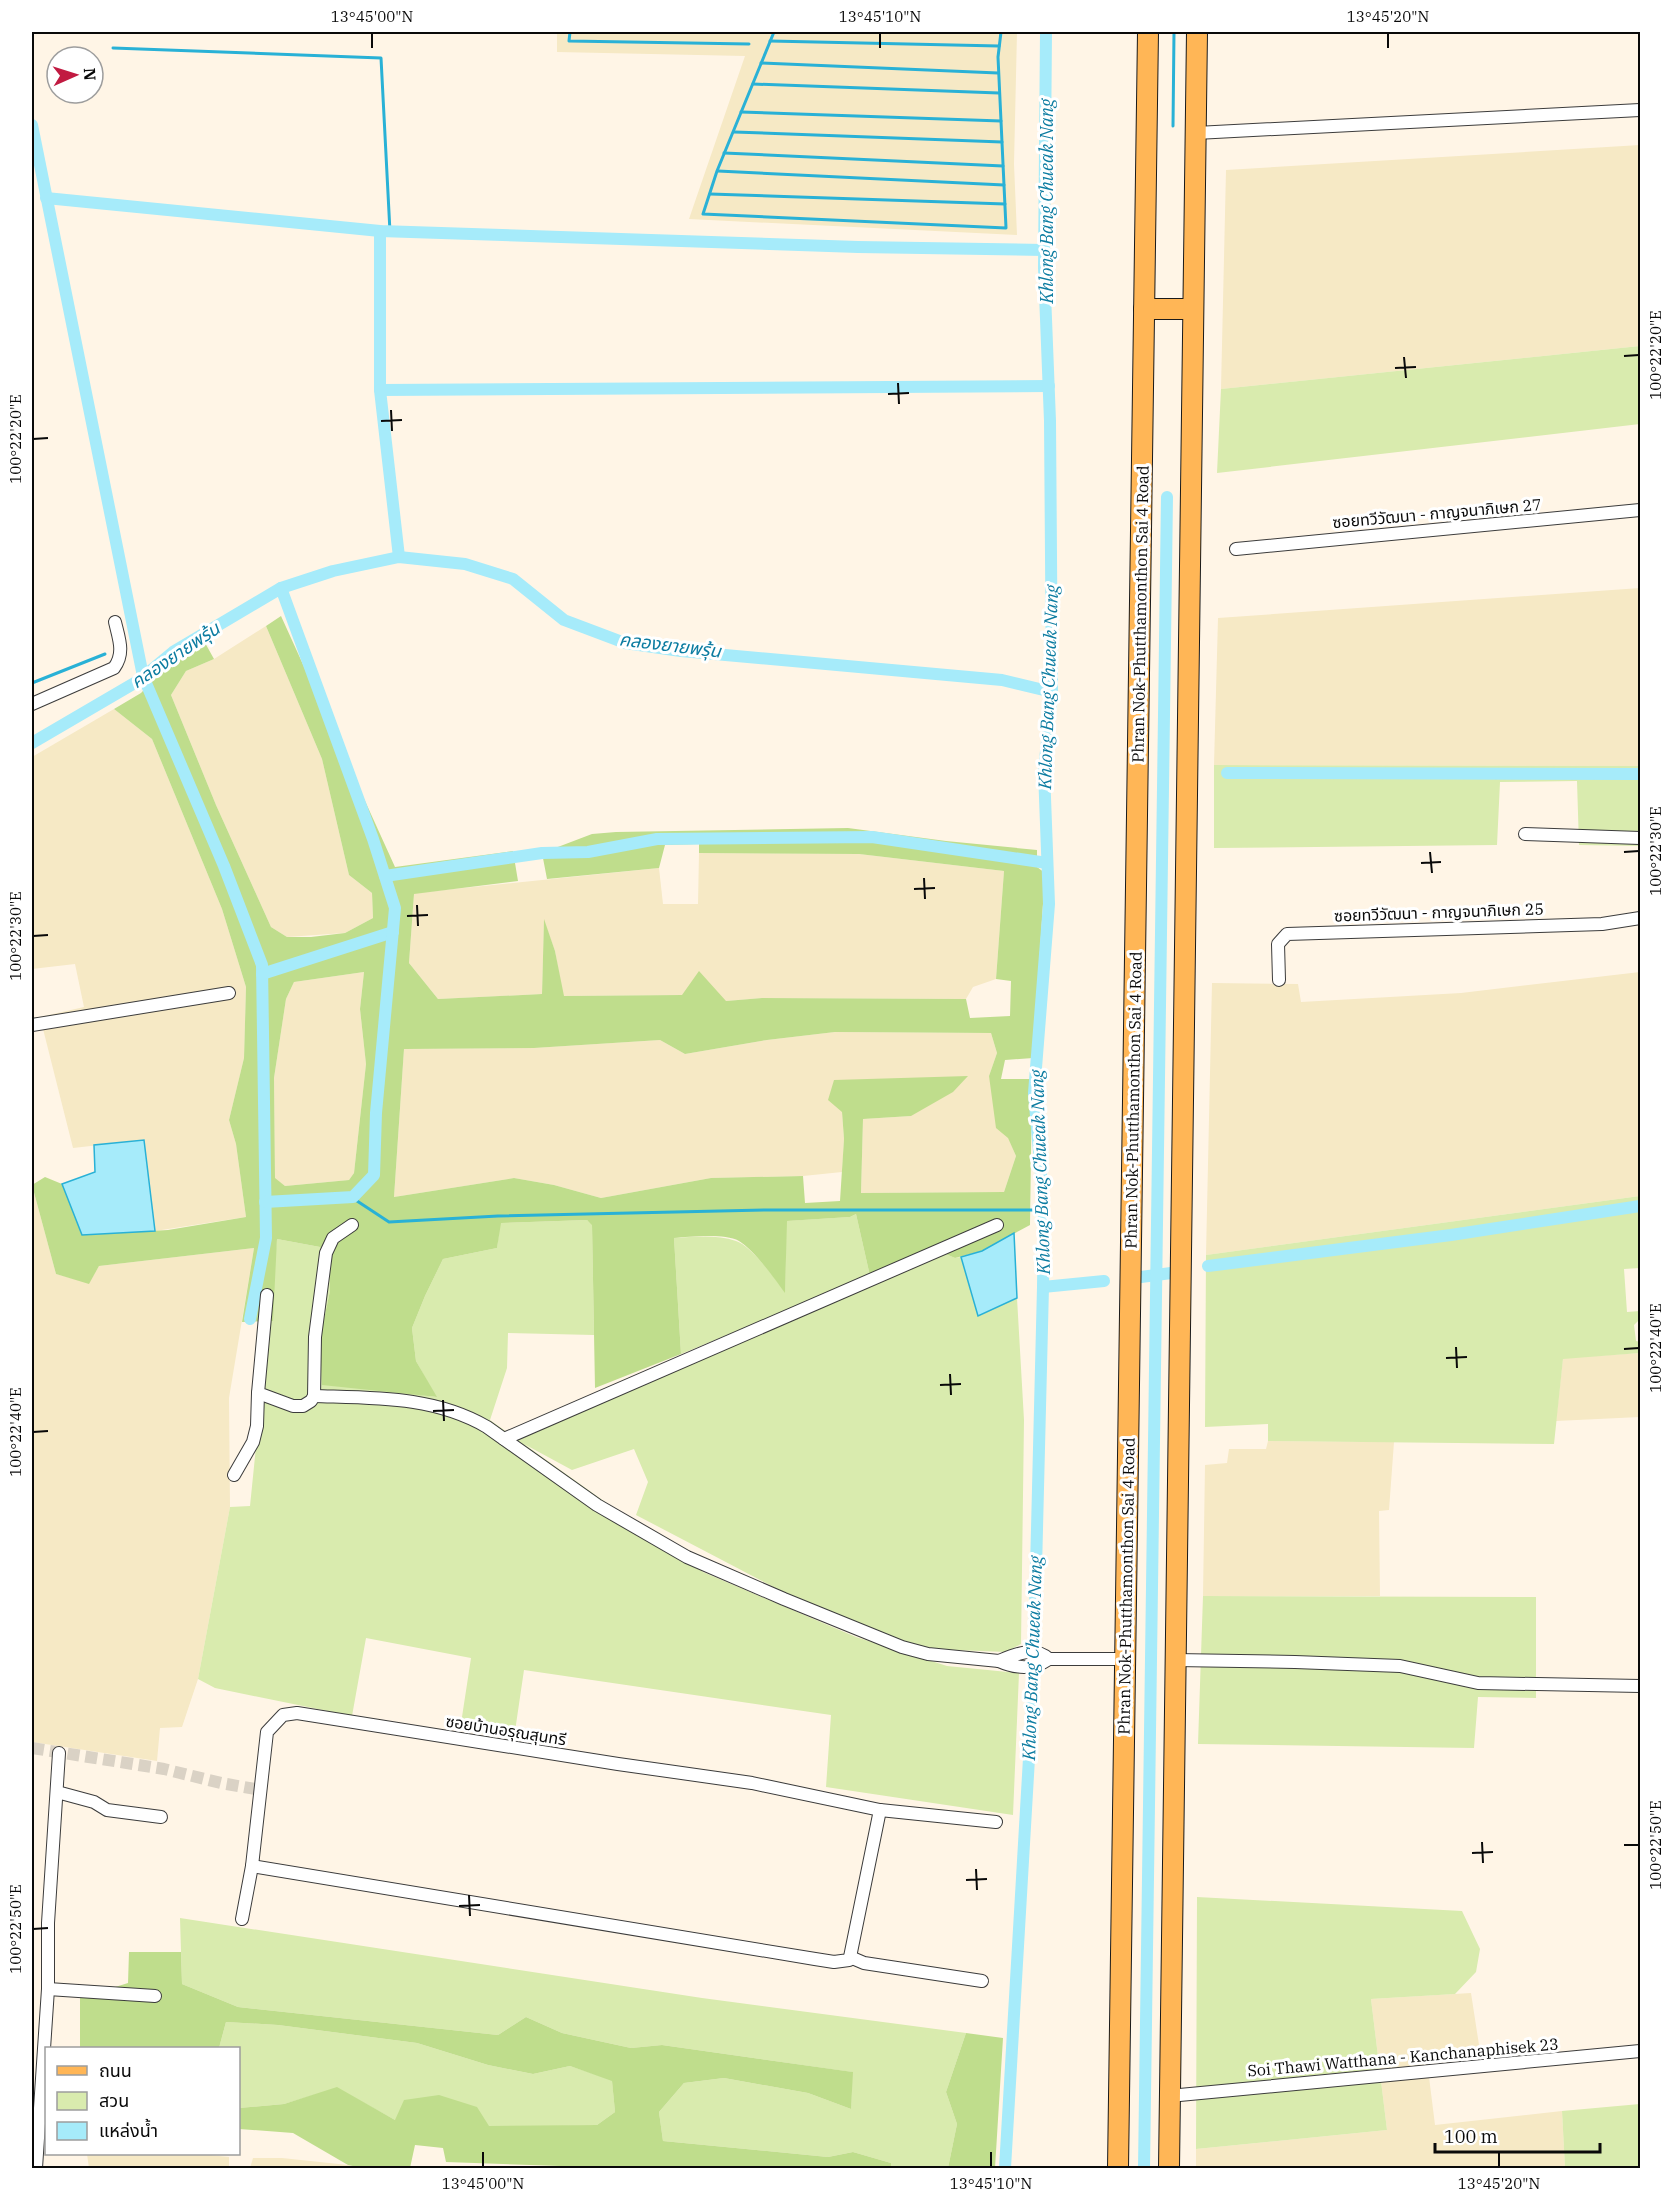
<svg xmlns="http://www.w3.org/2000/svg" width="1672" height="2200" font-family="'IBM Plex Serif','Noto Sans Thai',serif">
  <rect width="100%" height="100%" fill="#fff5e6"/>
  <g fill="#f6e9c5">
    <polygon points="557,32 1017,32 1014,164 1017,235 689,219 745,56 557,52"/>
    <polygon points="1640,145 1640,346 1221,389 1226,170"/>
    <polygon points="1640,588 1640,766 1214,765 1218,618"/>
    <polygon points="266,626 322,759 349,875 372,893 373,918 345,933 287,937 271,927 216,805 171,695 186,671 214,659"/>
    <polygon points="114,709 152,739 222,909 246,987 244,1058 229,1120 236,1144 246,1217 155,1231 144,1140 73,1148 40,1017 84,1007 75,964 32,969 32,757"/>
    <polygon points="699,853 859,854 1004,871 996,979 973,987 966,999 762,998 726,1001 682,995 563,996 555,951 544,921 542,994 438,999 409,963 414,893 659,868 663,904 698,904"/>
    <polygon points="364,972 360,1009 366,1064 354,1173 349,1180 285,1186 275,1179 274,1078 286,999 294,982"/>
    <polygon points="1640,972 1640,1196 1206,1255 1212,983 1298,984 1301,1002 1461,993"/>
    <polygon points="835,1032 991,1033 997,1053 989,1076 1008,1137 1016,1156 1004,1192 861,1193 863,1119 911,1116 842,1112 844,1139 842,1172 803,1176 711,1178 601,1198 554,1185 514,1178 394,1197 404,1049 534,1048 660,1040 685,1054 767,1040"/>
    <polygon points="32,1185 56,1274 89,1283 99,1266 254,1248 229,1398 230,1507 198,1679 182,1727 160,1728 157,1761 32,1742"/>
    <polygon points="1640,1353 1640,1417 1556,1421 1563,1358"/>
    <polygon points="1268,1441 1394,1442 1389,1510 1379,1511 1380,1596 1203,1596 1205,1465 1227,1463 1229,1449 1266,1449"/>
    <polygon points="1471,1993 1481,2058 1427,2061 1435,2125 1562,2111 1565,2168 1196,2168 1196,2149 1387,2130 1371,1999"/>
    <polygon points="87,2154 200,2154 229,2157 229,2168 89,2168"/>
    <polygon points="253,2158 282,2158 348,2165 362,2168 250,2168"/>
  </g>
  <g fill="#d9ebae">
    <polygon points="1640,346 1640,424 1217,473 1221,389"/>
    <polygon points="1214,765 1640,766 1640,846 1579,845 1577,781 1500,782 1497,845 1214,848"/>
    <polygon points="1640,1196 1640,1268 1624,1269 1627,1312 1640,1311 1640,1319 1634,1325 1636,1341 1640,1342 1640,1353 1563,1359 1554,1444 1268,1441 1268,1424 1205,1427 1206,1255"/>
    <path d="M856,1214l14,62 -189,78 -7,-116c20,-1 42,-4 62,3 14,4 40,38 49,51l1,-71 64,-4z"/>
    <polygon points="587,1220 592,1224 594,1335 508,1333 507,1368 490,1420 518,1440 941,1252 955,1258 961,1257 978,1315 1017,1298 1024,1420 1021,1644 1006,1652 929,1649 889,1636 789,1595 636,1515 648,1482 634,1449 572,1470 524,1444 703,1572 856,1637 947,1666 1019,1673 1013,1815 826,1787 831,1715 524,1670 514,1738 460,1730 471,1658 366,1638 352,1716 215,1688 198,1679 230,1507 250,1506 277,1239 320,1247 330,1266 330,1291 320,1338 382,1390 436,1397 416,1361 412,1328 425,1296 443,1259 497,1248 500,1223"/>
    <polygon points="1203,1596 1536,1597 1536,1698 1478,1697 1474,1748 1198,1744"/>
    <polygon points="1197,1897 1462,1911 1480,1949 1476,1972 1455,1994 1371,1999 1387,2130 1196,2149"/>
    <polygon points="180,1918 702,1998 966,2033 946,2092 957,2124 948,2168 891,2168 891,2163 853,2152 828,2157 663,2141 659,2112 684,2083 724,2078 808,2093 851,2109 852,2072 662,2045 631,2048 562,2033 526,2017 498,2035 238,2007 182,1984"/>
    <polygon points="226,2022 278,2025 417,2043 488,2065 533,2074 570,2066 612,2080 615,2112 597,2125 562,2126 489,2126 395,2120 337,2088 284,2104 239,2108 238,2048 219,2048"/>
    <polygon points="1640,2104 1640,2168 1565,2168 1562,2111"/>
  </g>
  <g fill="#bfdd8c" fill-rule="evenodd">
    <path d="M281,616l114,251 118,-16 5,30 -104,13 -5,69 29,36 104,-5 2,-75 11,32 9,45 118,-1 17,-24 27,30 36,-3 204,1 4,19 40,-2 1,-35 -15,-2 8,-108 -145,-17 -160,-1v-9l-34,1 -6,23 -112,11 -5,-26 50,-19 24,-2 232,-4 98,13 91,9v17l8,6 -12,185 -28,2 -4,19h31l-2,146 -48,26 -27,7 -14,-6 -71,24 -14,-62 -6,3 -63,4 -2,72c-10,-14 -31,-43 -46,-52 -15,-8 -49,-4 -65,-3l7,116 -86,34 -3,-163 -5,-5 -86,3 -4,25 -54,11 -18,37 -13,32 4,33 21,36 -115,-12 -2,-47 10,-47v-25l-10,-19 -43,-8 -4,82 -31,1 12,-74 -155,18 -10,18 -33,-10 -24,-89 13,-8 17,7 21,51 85,-5 78,-13 -10,-73 -7,-24 15,-62 2,-71 -24,-78 -70,-170 -38,-30 27,-16 27,-28 36,-24 10,18 -28,12 -15,24 45,110 55,122 16,10h24l34,-4 28,-15 -1,-25 -23,-18 -27,-116 -56,-133zM364,972l-4,37 6,55 -12,109 -5,7 -64,6 -10,-8 -1,-100 12,-79 8,-17zM835,1032l156,1 6,20 -8,23 7,52 12,10 8,18 -12,36 -143,1 2,-74 48,-3 42,-24 15,-16 -134,4 -6,20 14,12 2,27 -4,62 -35,2 -2,-27 -92,2 -110,20 -47,-13 -40,-7 -120,19 10,-148 130,-1 126,-8 25,14 82,-14z"/>
    <polygon points="129,1952 181,1952 182,1984 238,2007 498,2035 526,2017 562,2033 631,2048 662,2045 853,2072 851,2109 808,2093 724,2078 684,2083 659,2112 663,2141 828,2157 853,2152 891,2163 891,2168 619,2168 446,2162 443,2148 415,2145 410,2168 362,2168 348,2165 293,2133 239,2129 239,2108 284,2104 337,2087 395,2120 404,2100 439,2095 477,2107 489,2126 597,2125 615,2112 612,2081 570,2066 533,2074 488,2065 417,2043 278,2025 226,2022 219,2048 80,2048 80,1998 128,1983"/>
    <polygon points="966,2033 1003,2038 995,2168 948,2168 957,2124 946,2092"/>
  </g>
  <g fill="#a6ebfa" stroke="#29b1d6" stroke-width="1.5">
    <polygon points="144,1140 155,1231 82,1235 62,1184 95,1172 94,1145"/>
    <polygon points="1014,1233 1017,1298 978,1316 961,1257 982,1251"/>
  </g>
  <g fill="none" stroke-linecap="round" stroke-linejoin="round">
    <g stroke="#29b1d6" stroke-width="3">
      <polyline points="570,32 569,41 749,44"/>
      <polyline points="774,32 717,171 703,214 1006,228 998,57 1001,32"/>
      <polyline points="770,41 999,46"/>
      <polyline points="113,48 381,58 390,232"/>
      <polyline points="761,63 998,73"/>
      <polyline points="753,84 999,93"/>
      <polyline points="741,112 1001,121"/>
      <polyline points="1173,126 1174,32"/>
      <polyline points="734,132 1002,142"/>
      <polyline points="724,153 1003,166"/>
      <polyline points="718,171 1004,185"/>
      <polyline points="710,194 1005,204"/>
      <polyline points="32,683 105,654"/>
      <polyline points="351,1197 389,1222 498,1216 767,1210 1044,1210"/>
    </g>
    <g stroke="#a6ebfa" stroke-width="12">
      <polyline points="32,125 143,676 224,866 262,965 266,1238 250,1319"/>
      <polyline points="46,198 380,231 858,247 1044,250"/>
      <polyline points="380,231 380,390 399,557"/>
      <polyline points="380,390 1049,386"/>
      <polyline points="32,743 138,681 173,652 281,588 333,571 399,557 465,564 513,579 564,620 625,643 681,651 1002,680 1052,692"/>
      <polyline points="1227,773 1640,774"/>
      <polyline points="385,876 542,853 588,852 657,839 872,837 1047,863"/>
      <polyline points="262,974 393,932"/>
      <polyline points="265,1202 353,1197 374,1175 376,1113 395,908 373,839 281,588"/>
      <polyline points="1208,1266 1451,1235 1640,1206"/>
      <polyline points="1141,1277 1171,1273"/>
      <polyline points="1043,1287 1104,1281"/>
      <polyline points="1005,2168 1033,1690 1043,1287 1044,1210 1034,1093 1049,904 1044,771 1052,692 1050,421 1044,268 1046,32"/>
      <polyline points="1144,2168 1167,497"/>
    </g>
    <polyline stroke="#dad2c5" stroke-width="12" stroke-dasharray="12 6" stroke-linecap="butt" points="32,1748 164,1769 221,1783 261,1790"/>
    <g stroke="#3c3c3c" stroke-width="14">
      <g id="street">
        <polyline points="1196,133 1640,110"/>
        <polyline points="1236,549 1640,510"/>
        <path d="M32,704l82,-36c11,-15 5,-29 1,-46"/>
        <polyline points="1525,834 1640,838"/>
        <polyline points="1279,980 1278,944 1287,934 1602,924 1640,918"/>
        <polyline points="32,1025 229,993"/>
        <polyline points="267,1295 258,1393 293,1406 303,1406 311,1401 314,1396 315,1337 326,1253 333,1238 352,1225"/>
        <path d="M314,1396c60,2 120,0 173,31l110,78 90,52 97,42 118,48 26,7 71,7"/>
        <polyline points="504,1439 997,1225"/>
        <polyline points="234,1475 253,1442 257,1426 258,1393"/>
        <path d="M1049,1659c-15,-13 -33,-5 -50,2 18,8 34,9 50,-2h76"/>
        <polyline points="1175,1660 1295,1662 1400,1666 1478,1683 1640,1686"/>
        <polyline points="57,1792 94,1802 107,1810 161,1817"/>
        <polyline points="252,1866 815,1959 834,1962 849,1960 850,1957 880,1810"/>
        <polyline points="242,1919 252,1866 267,1732 283,1715 297,1713 618,1764 752,1783 880,1810 996,1822"/>
        <polyline points="850,1957 864,1963 982,1981"/>
        <polyline points="48,1989 155,1996"/>
        <polyline points="1169,2096 1640,2051"/>
        <polyline points="36,2168 48,1989 48,1923 59,1753"/>
      </g>
    </g>
    <g stroke="#1a1a1a" stroke-width="22">
      <g id="primary">
        <polyline points="1144,309 1193,309"/>
        <polyline points="1118,2168 1148,32"/>
        <polyline points="1169,2168 1197,32"/>
      </g>
    </g>
    <use href="#street" stroke="#fff" stroke-width="12"/>
    <use href="#primary" stroke="#ffb656" stroke-width="20"/>
  </g>
  <path fill="none" stroke="#090909" stroke-width="2" d="M372,33v15M880,33v15M1388,33v15M1624,356l15,-1M1404,357l2,21M1395,368l21,-1M898,383l1,21M888,394l21,-1M391,410l1,21M381,421l21,-1M33,439l15,-1M1430,852l2,21M1624,852l15,-1M1421,863l20,-1M924,878l1,21M914,889l21,-1M417,905l1,21M407,916l21,-1M33,936l15,-1M1456,1347l1,21M1624,1349l15,-1M1446,1358l21,-1M950,1374l1,21M940,1385l21,-1M443,1400l1,21M433,1411l21,-1M33,1432l15,-1M1482,1842l1,21M1624,1845h15M1472,1853l21,-1M976,1869l1,21M966,1880l21,-1M469,1895l1,21M459,1906l21,-1M33,1929l15,-1M483,2152v15M991,2152v15M1499,2152v15"/>
  <g text-anchor="middle" dominant-baseline="central" stroke-width="6" stroke-linejoin="round" paint-order="stroke">
    <g font-size="16" fill="#090909" stroke="#fff">
      <text transform="translate(1437 513) rotate(-5)">ซอยทวีวัฒนา - กาญจนาภิเษก 27</text>
      <text transform="translate(1140 614) rotate(-89)">Phran Nok-Phutthamonthon Sai 4 Road</text>
      <text transform="translate(1439 912) rotate(-2)">ซอยทวีวัฒนา - กาญจนาภิเษก 25</text>
      <text transform="translate(1133 1100) rotate(-89)">Phran Nok-Phutthamonthon Sai 4 Road</text>
      <text transform="translate(1126 1586) rotate(-89)">Phran Nok-Phutthamonthon Sai 4 Road</text>
      <text transform="translate(506 1730) rotate(9)">ซอยบ้านอรุณสุนทรี</text>
      <text transform="translate(1403 2057) rotate(-5)">Soi Thawi Watthana - Kanchanaphisek 23</text>
    </g>
    <g font-size="18" font-style="italic" fill="#0c7ca1" stroke="#fff">
      <text transform="translate(1046 201) rotate(-90)">Khlong Bang Chueak Nang</text>
      <text transform="translate(670 645) rotate(7)">คลองยายพรุ้น</text>
      <text transform="translate(175 655) rotate(-34)">คลองยายพรุ้น</text>
      <text transform="translate(1048 687) rotate(-88)">Khlong Bang Chueak Nang</text>
      <text transform="translate(1040 1172) rotate(-92)">Khlong Bang Chueak Nang</text>
      <text transform="translate(1032 1658) rotate(-88)">Khlong Bang Chueak Nang</text>
    </g>
  </g>
  <rect width="1672" height="2200" fill="none" stroke="#ffffff" stroke-width="66"/>
  <rect x="45" y="2047" width="195" height="108" fill="#ffffff" stroke="#9d9d9d" stroke-width="1.5"/>
  <rect x="57" y="2066" width="30" height="9" fill="#ffb656" stroke="#9d9d9d" stroke-width="1.5"/>
  <text x="99" y="2077" font-size="18" fill="#090909">ถนน</text>
  <rect x="57" y="2092" width="30" height="18" fill="#d9ebae" stroke="#9d9d9d" stroke-width="1.5"/>
  <text x="99" y="2107" font-size="18" fill="#090909">สวน</text>
  <rect x="57" y="2122" width="30" height="18" fill="#a6ebfa" stroke="#9d9d9d" stroke-width="1.5"/>
  <text x="99" y="2137" font-size="18" fill="#090909">แหล่งน้ำ</text>
  <g transform="translate(75 75) rotate(87)"><circle r="28" fill="#ffffff" stroke="#9d9d9d" stroke-width="1.5"/>
  <path d="M0-4.5L10 22L0 15L-10 22Z" fill="#c11a41"/>
  <text y="-9" font-size="16" font-weight="bold" text-anchor="middle" fill="#090909">N</text>
  </g>
  <path d="M1435 2143v9h165v-9" fill="none" stroke="#090909" stroke-width="3"/>
  <text x="1444" y="2143" font-size="18" fill="#090909" stroke="#ffffff" stroke-width="4.5" paint-order="stroke">100 m</text>
  <rect x="33" y="33" width="1606" height="2134" fill="none" stroke="#090909" stroke-width="2"/>
  <g font-size="15" text-anchor="middle" fill="#090909">
    <text x="372" y="22">13°45'00"N</text>
    <text x="880" y="22">13°45'10"N</text>
    <text x="1388" y="22">13°45'20"N</text>
    <text transform="translate(1656 355) rotate(-90)" y="5">100°22'20"E</text>
    <text transform="translate(16 439) rotate(-90)" y="5">100°22'20"E</text>
    <text transform="translate(1656 851) rotate(-90)" y="5">100°22'30"E</text>
    <text transform="translate(16 936) rotate(-90)" y="5">100°22'30"E</text>
    <text transform="translate(1656 1348) rotate(-90)" y="5">100°22'40"E</text>
    <text transform="translate(16 1432) rotate(-90)" y="5">100°22'40"E</text>
    <text transform="translate(1656 1845) rotate(-90)" y="5">100°22'50"E</text>
    <text transform="translate(16 1929) rotate(-90)" y="5">100°22'50"E</text>
    <text x="483" y="2189">13°45'00"N</text>
    <text x="991" y="2189">13°45'10"N</text>
    <text x="1499" y="2189">13°45'20"N</text>
  </g>
</svg>
